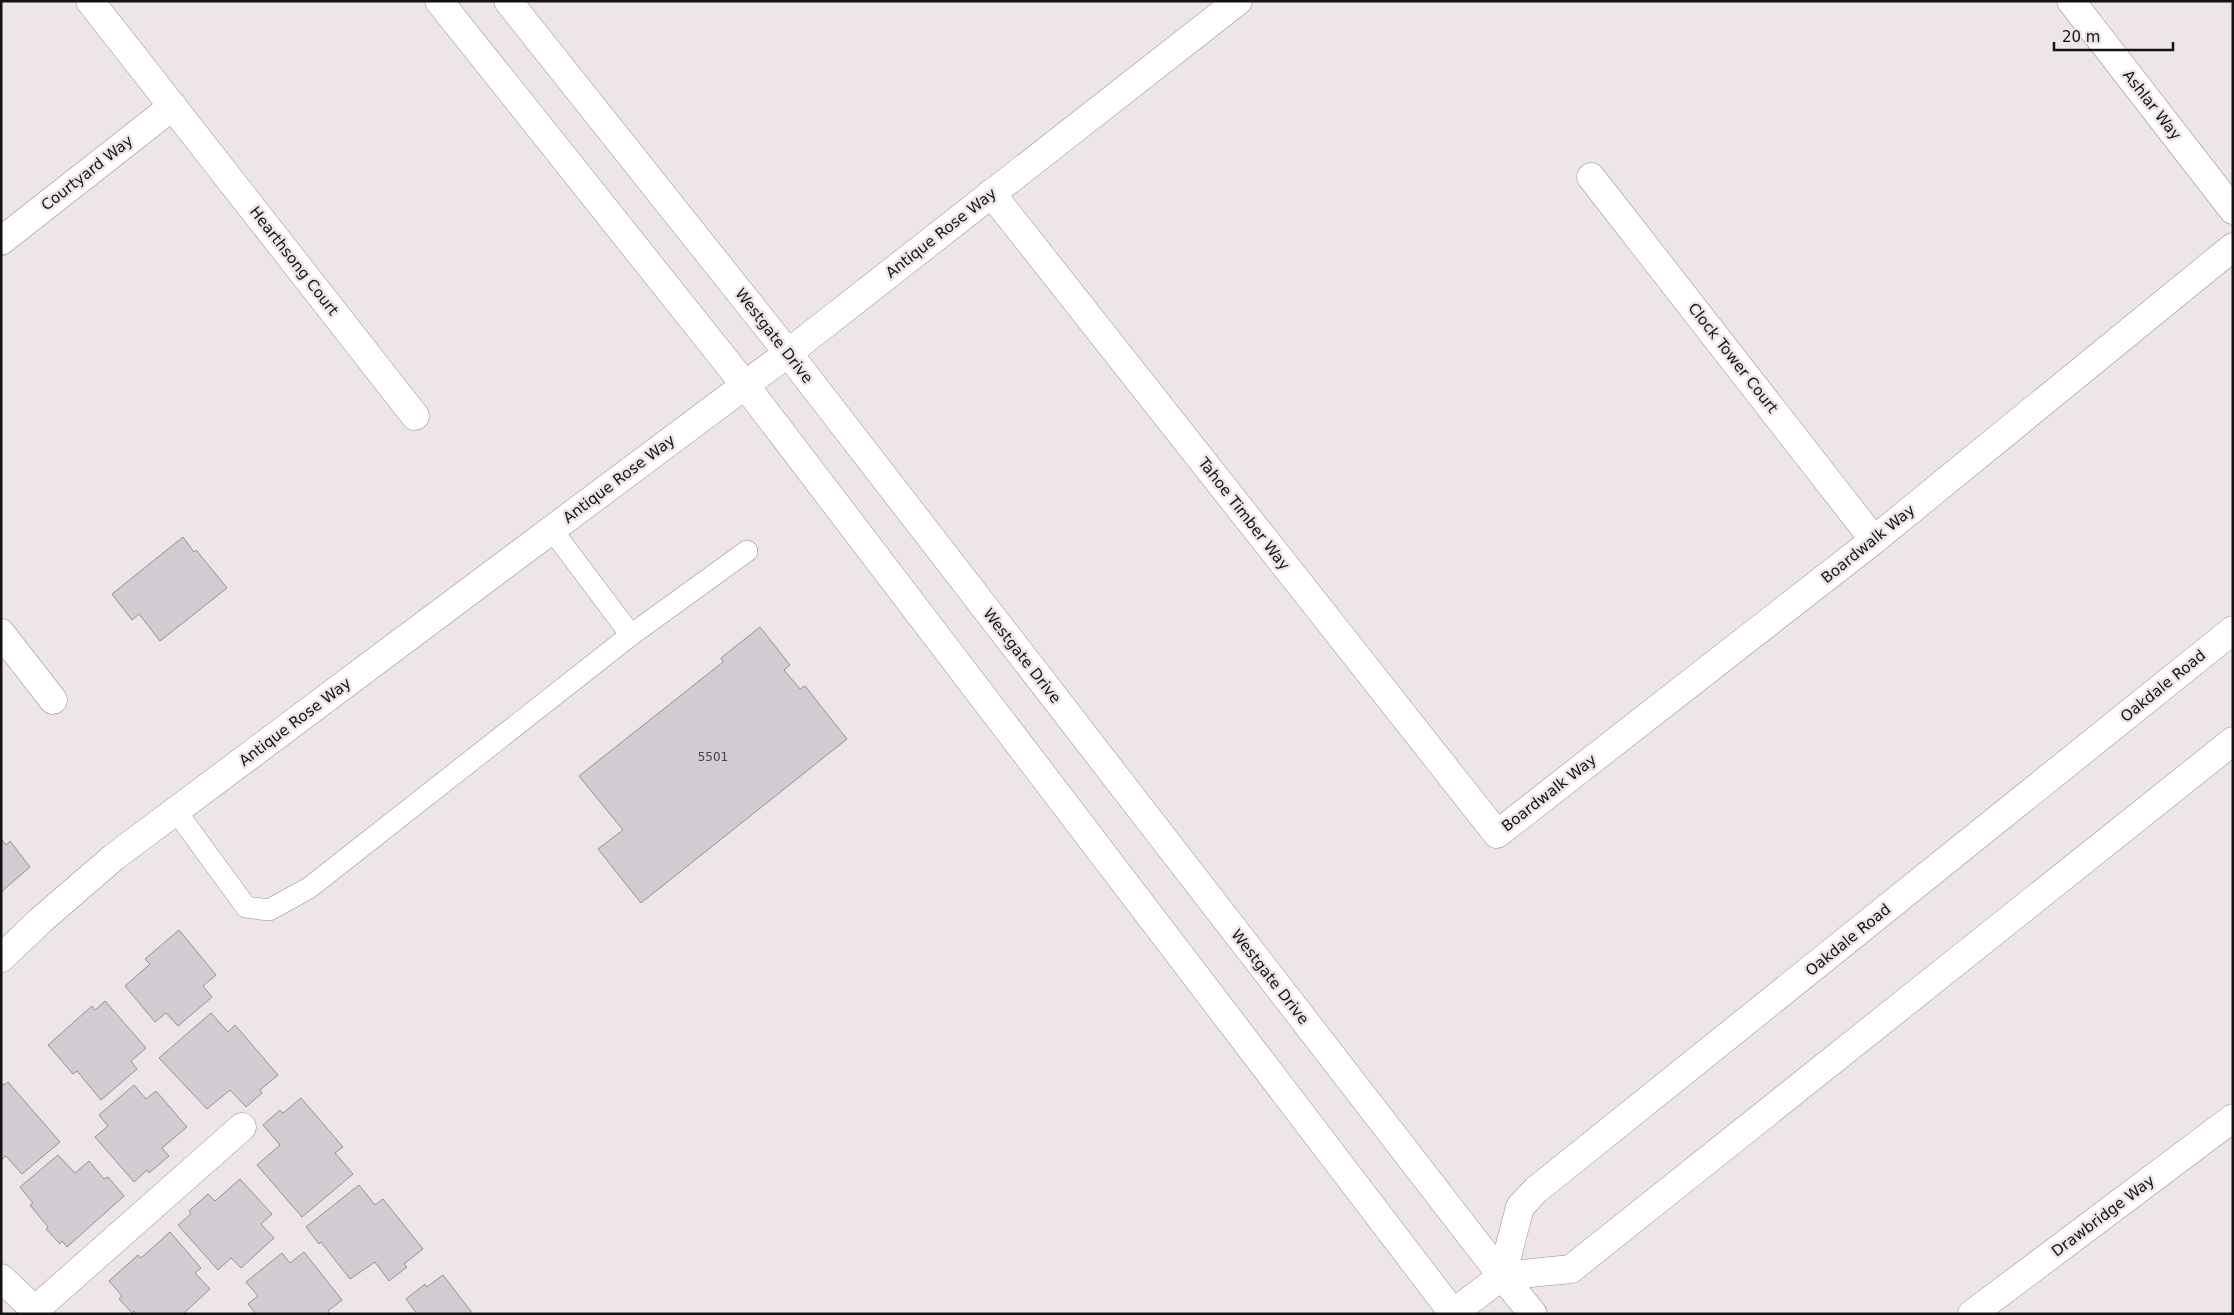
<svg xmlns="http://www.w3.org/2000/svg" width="2234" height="1315" font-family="'DejaVu Sans',sans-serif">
  <rect width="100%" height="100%" fill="#eee5e6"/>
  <g fill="#d2cbd1" stroke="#979096">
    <polygon points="183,537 194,552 196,550 227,588 160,641 139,614 132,620 112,594"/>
    <polygon points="760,627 790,665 784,670 800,689 805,686 847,739 641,903 598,849 623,830 579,776 723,662 721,658"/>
    <polygon points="1,839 6,845 10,841 30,867 1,892"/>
    <polygon points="179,930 216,975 203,986 212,997 178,1026 166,1013 155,1022 125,986 150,964 145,959"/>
    <polygon points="105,1001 146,1048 131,1061 137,1069 101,1100 77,1071 73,1074 48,1045 92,1006 95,1010"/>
    <polygon points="211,1013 228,1032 235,1025 278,1075 260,1090 262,1093 246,1107 230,1090 207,1109 159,1058"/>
    <polygon points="8,1082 60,1142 22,1174 6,1156 1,1160 1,1083 4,1085"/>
    <polygon points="134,1085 146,1099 156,1091 187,1127 162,1148 169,1156 149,1173 147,1170 134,1182 95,1137 108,1126 99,1115"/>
    <polygon points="301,1098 343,1147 335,1153 353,1174 302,1217 257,1165 280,1145 263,1125 280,1110 283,1113"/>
    <polygon points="58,1155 75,1173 89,1161 104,1179 108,1177 124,1196 67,1247 62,1241 60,1244 46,1229 48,1227 30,1205 33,1203 20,1187"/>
    <polygon points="240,1179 272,1214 261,1224 274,1238 241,1268 231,1258 218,1270 178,1225 191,1214 189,1211 208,1194 215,1201"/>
    <polygon points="359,1185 375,1205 383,1199 423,1249 404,1264 407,1267 389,1281 375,1262 350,1279 321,1242 319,1244 306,1227"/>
    <polygon points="170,1232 201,1268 195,1273 210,1289 183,1314 137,1314 134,1311 132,1313 119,1299 122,1296 109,1281 138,1255 141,1258"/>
    <polygon points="304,1252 342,1300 328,1311 329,1314 256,1314 248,1304 258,1296 246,1282 282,1253 290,1263"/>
    <polygon points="443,1275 473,1314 417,1314 406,1299 425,1284 427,1287"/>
  </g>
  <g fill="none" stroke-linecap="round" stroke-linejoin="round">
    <g stroke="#989091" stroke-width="22">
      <g id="service">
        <polyline points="552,530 631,635 747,551"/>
        <polyline points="176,811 246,907 269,910 309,888 631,635"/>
      </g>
    </g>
    <g stroke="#989091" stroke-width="29">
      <g id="minor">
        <polyline points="90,1 415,416"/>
        <polyline points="2071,1 2233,210"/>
        <polyline points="1591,177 1874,540"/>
        <polyline points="991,193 1497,834 1874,540 2233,247"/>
        <polyline points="1,241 173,106"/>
        <polyline points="1,633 53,700"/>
        <polyline points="1,958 41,920 114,857 788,353 1238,1"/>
        <polyline points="1502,1276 1533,1314"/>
        <polyline points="1,1278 39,1314"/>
        <polyline points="35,1310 242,1127"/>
        <polyline points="1972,1314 2233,1118"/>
      </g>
    </g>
    <g stroke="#989091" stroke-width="29">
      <g id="tertiary">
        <polyline points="439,1 745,385 1453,1313"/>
        <polyline points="508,1 788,353 1502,1276"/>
      </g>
    </g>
    <g stroke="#989091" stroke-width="29">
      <g id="secondary">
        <polyline points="1502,1276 1520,1207 1536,1190 2233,630"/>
        <polyline points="1452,1314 1502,1276 1571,1269 2233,741"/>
      </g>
    </g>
    <use href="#service" stroke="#fff" stroke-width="21"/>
    <use href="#minor" stroke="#fff" stroke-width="28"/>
    <use href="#tertiary" stroke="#fff" stroke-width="28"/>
    <use href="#secondary" stroke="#fff" stroke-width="28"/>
  </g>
  <g text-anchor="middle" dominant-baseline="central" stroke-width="5" stroke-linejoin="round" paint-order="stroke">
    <g font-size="12" fill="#444042">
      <text x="713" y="757">5501</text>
    </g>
    <g font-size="15" fill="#151213" stroke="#eee5e6">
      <text transform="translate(2152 105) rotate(52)">Ashlar Way</text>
      <text transform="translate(87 173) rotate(-38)">Courtyard Way</text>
      <text transform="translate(941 233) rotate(-38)">Antique Rose Way</text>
      <text transform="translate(294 261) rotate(52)">Hearthsong Court</text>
      <text transform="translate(774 336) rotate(52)">Westgate Drive</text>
      <text transform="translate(1733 358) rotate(52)">Clock Tower Court</text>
      <text transform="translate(619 479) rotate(-37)">Antique Rose Way</text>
      <text transform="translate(1244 514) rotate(52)">Tahoe Timber Way</text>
      <text transform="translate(1868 544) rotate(-39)">Boardwalk Way</text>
      <text transform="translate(1022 656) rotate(52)">Westgate Drive</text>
      <text transform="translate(2163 686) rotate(-39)">Oakdale Road</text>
      <text transform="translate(295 722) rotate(-37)">Antique Rose Way</text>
      <text transform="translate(1549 793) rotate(-38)">Boardwalk Way</text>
      <text transform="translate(1848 940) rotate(-39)">Oakdale Road</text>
      <text transform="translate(1270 977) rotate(52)">Westgate Drive</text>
      <text transform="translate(2103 1216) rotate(-37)">Drawbridge Way</text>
    </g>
  </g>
  <rect width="2234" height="1315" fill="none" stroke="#151213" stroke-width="5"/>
  <path d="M2054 42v8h119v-8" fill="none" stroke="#151213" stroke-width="2.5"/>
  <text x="2062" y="42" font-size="15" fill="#151213" stroke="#eee5e6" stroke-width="4" paint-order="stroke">20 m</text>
</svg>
